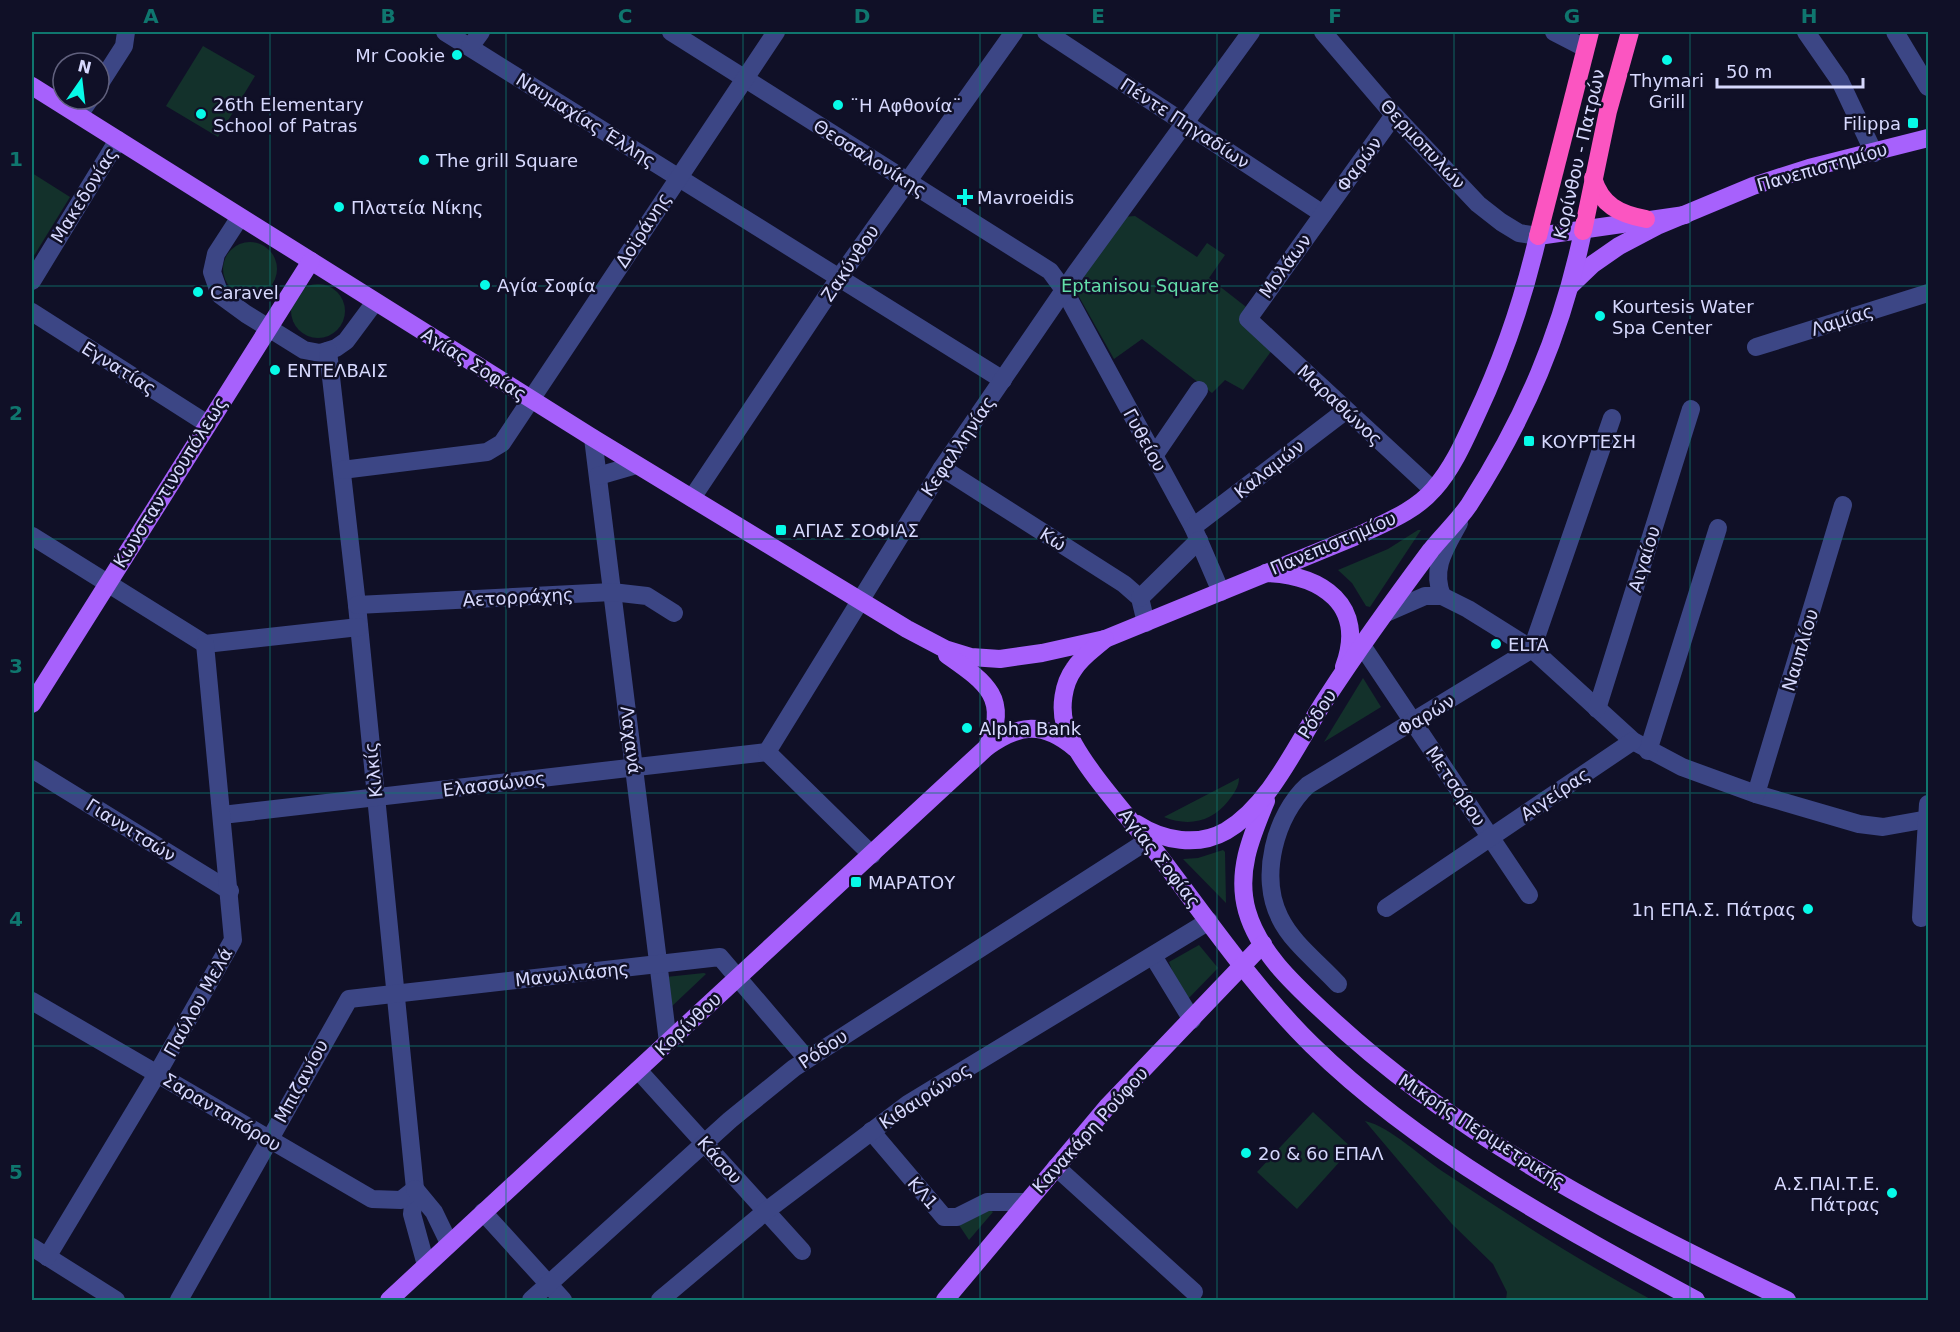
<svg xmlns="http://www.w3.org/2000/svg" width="1960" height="1332" font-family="'DejaVu Sans',sans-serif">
  <rect width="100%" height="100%" fill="#101027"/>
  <g fill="#13312b">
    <polygon points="203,46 255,76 218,137 166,106"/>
    <polygon points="32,173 70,197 32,259"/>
    <polygon points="1135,216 1197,257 1207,243 1225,255 1209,278 1250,310 1272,350 1243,390 1225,380 1212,393 1142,339 1114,359 1073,286 1122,217"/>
    <circle cx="250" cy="269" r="27"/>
    <circle cx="318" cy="311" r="27"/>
    <polygon points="1418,530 1421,530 1370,607 1366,606 1352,583 1338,570 1388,549"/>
    <polygon points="1363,678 1381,707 1324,742"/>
    <path d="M1239,778c0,9 -5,15 -10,22 -17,22 -40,27 -65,17z"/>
    <polygon points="1223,850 1225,852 1226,903 1183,859 1198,858"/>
    <polygon points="1199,945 1218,968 1184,1003 1169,962"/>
    <polygon points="704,973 706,974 670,1008 666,977"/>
    <polygon points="1313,1112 1352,1148 1297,1209 1257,1172"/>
    <path d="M1365,1121c26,6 57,37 80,52 68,45 136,89 207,127h-146l1,-8 -14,-28 -41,-40z"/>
    <polygon points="987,1208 993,1212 969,1240 957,1222"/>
  </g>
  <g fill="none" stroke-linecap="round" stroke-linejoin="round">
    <g stroke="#3c4685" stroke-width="18">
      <polyline points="445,32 1003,380"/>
      <polyline points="671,32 1050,271 1064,290 1193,527 1221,592"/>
      <polyline points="1046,32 1323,214"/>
      <polyline points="1323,32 1394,115 1478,204 1501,222 1519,233 1538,236"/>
      <polyline points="1554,32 1585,48"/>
      <polyline points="1806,32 1840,81 1874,153"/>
      <polyline points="1895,32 1928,87"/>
      <polyline points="470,47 481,32"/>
      <polyline points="99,85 124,46 126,32"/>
      <polyline points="79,115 90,99"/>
      <polyline points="1394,115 1248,319 1433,490"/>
      <polyline points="240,217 216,254 212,272 220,295 246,314 304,350 320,353 336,348 346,341 375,302"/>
      <polyline points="32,281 118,140"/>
      <polyline points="32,312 206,423"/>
      <polyline points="1756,347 1928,293"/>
      <polyline points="328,351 357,605 415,1189 412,1214 426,1265"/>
      <polyline points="593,438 668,1042"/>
      <polyline points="1154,456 1199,390"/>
      <polyline points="942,468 1124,584 1140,598 1146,623"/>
      <polyline points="342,470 487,452 502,443 776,32"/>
      <polyline points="598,476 636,465"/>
      <polyline points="692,498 839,278 1014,32"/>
      <polyline points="1193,527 1345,411"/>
      <polyline points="32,536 205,644 359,627"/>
      <path d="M1442,596c-11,-28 3,-47 17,-73"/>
      <polyline points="1140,598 1199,540"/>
      <polyline points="357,605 612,592 647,596 674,613"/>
      <polyline points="1386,613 1425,596 1442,596 1468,609 1532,649 1633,741 1682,767 1756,794 1859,824 1883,827 1928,819"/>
      <polyline points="1363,647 1529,895"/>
      <polyline points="1597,709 1691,409"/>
      <polyline points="1648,751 1718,528"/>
      <polyline points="32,769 230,891"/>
      <polyline points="1756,794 1843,505"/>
      <polyline points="222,815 767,752"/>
      <polyline points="872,855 767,752 942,468 1075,274 1251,32"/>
      <polyline points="1386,908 1633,741"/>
      <polyline points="1921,918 1928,804"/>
      <polyline points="1153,956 1192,1020"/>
      <path d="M1338,984c-18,-20 -46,-41 -58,-66 -21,-41 -5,-103 28,-133l224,-136 80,-231"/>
      <polyline points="32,1001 372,1199 401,1200 415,1189"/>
      <polyline points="638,1070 802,1251"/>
      <polyline points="871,1131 944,1217 957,1217 987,1202 1026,1202"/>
      <polyline points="1056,1167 1194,1292"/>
      <polyline points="415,1189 434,1212 449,1243"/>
      <polyline points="483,1212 563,1300"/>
      <polyline points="32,1247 116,1300"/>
      <polyline points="47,1257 157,1074 233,940 205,644"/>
      <polyline points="179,1300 349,999 720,957 807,1059"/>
      <polyline points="531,1300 730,1120 794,1068 1147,841"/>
      <polyline points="660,1300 766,1211 908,1104 1209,921"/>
    </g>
    <g stroke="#a761fc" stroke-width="18">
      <path d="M32,86l561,352 314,191 38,20 26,8 29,2 42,-6 63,-14 259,-106c25,-12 52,-23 70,-44 18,-20 30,-47 41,-71 29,-61 48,-117 63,-182l147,-21"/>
      <polyline points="1571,285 1593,264 1619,246 1657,226 1753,186 1809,168 1928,138"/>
      <path d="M1266,573c56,2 101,32 78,94"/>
      <path d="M1105,639c-10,9 -24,18 -31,30 -11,15 -14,39 -9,56 12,36 63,91 88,123 51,66 99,138 159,197 107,105 253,184 384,255"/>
      <path d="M947,655c37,26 64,43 40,92"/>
      <polyline points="32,704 311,261"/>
      <path d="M1266,801c-15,36 -30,71 -19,110 12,42 48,74 79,103 133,125 298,208 461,286"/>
      <path d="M1137,824c26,17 61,23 89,7 47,-28 73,-93 103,-137 32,-49 67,-97 102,-144 12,-15 27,-29 38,-45 56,-87 93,-173 114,-274"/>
      <path d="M389,1300l598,-553c32,-23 56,-26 88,1"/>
      <polyline points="945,1300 1107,1107 1263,944"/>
    </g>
    <g stroke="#fb55c1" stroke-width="18">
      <path d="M1593,178c8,27 26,36 53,41"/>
      <polyline points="1583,231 1608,111 1630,32"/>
      <polyline points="1538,236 1590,32"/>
    </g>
  </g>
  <path fill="none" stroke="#0f766e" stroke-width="1.5" stroke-opacity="0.55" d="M270,32v1268M506,32v1268M743,32v1268M980,32v1268M1217,32v1268M1454,32v1268M1690,32v1268M32,286h1896M32,539h1896M32,793h1896M32,1046h1896"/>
  <g fill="#07fae8" stroke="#101027" stroke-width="2">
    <circle cx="457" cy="55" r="6"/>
    <circle cx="1667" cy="60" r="6"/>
    <circle cx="838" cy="105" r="6"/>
    <circle cx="201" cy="114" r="6"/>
    <rect x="1907" y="117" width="12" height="12" rx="3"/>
    <circle cx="424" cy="160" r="6"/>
    <path d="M962 188h6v6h6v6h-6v6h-6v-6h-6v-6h6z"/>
    <circle cx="339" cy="207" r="6"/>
    <circle cx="485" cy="285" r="6"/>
    <circle cx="198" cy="292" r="6"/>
    <circle cx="1600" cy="316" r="6"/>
    <circle cx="275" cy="370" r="6"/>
    <rect x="1523" y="435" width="12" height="12" rx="3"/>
    <rect x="775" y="524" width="12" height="12" rx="3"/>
    <circle cx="1496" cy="644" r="6"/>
    <circle cx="967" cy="728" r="6"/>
    <rect x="850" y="876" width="12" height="12" rx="3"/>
    <circle cx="1808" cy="909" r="6"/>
    <circle cx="1246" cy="1153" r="6"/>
    <circle cx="1892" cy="1193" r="6"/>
  </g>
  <g text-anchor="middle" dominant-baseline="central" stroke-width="5" stroke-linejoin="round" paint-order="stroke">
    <g font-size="18" fill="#d7d9fe" stroke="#101027" text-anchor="start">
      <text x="445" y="55" text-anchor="end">Mr Cookie</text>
      <text x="1667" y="80" text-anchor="middle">Thymari<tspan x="1667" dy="21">Grill</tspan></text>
      <text x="213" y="104">26th Elementary<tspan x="213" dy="21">School of Patras</tspan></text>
      <text x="850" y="105">¨Η Αφθονία¨</text>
      <text x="1901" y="123" text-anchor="end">Filippa</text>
      <text x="436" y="160">The grill Square</text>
      <text x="977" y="197">Mavroeidis</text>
      <text x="351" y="207">Πλατεία Νίκης</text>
      <text x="497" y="285">Αγία Σοφία</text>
      <text x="210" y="292">Caravel</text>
      <text x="1612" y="306">Kourtesis Water<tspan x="1612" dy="21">Spa Center</tspan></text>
      <text x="287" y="370">ΕΝΤΕΛΒΑΙΣ</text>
      <text x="1541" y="441">ΚΟΥΡΤΕΣΗ</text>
      <text x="793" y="530">ΑΓΙΑΣ ΣΟΦΙΑΣ</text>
      <text x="1508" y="644">ELTA</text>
      <text x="979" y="728">Alpha Bank</text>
      <text x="868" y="882">ΜΑΡΑΤΟΥ</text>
      <text x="1796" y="909" text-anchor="end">1η ΕΠΑ.Σ. Πάτρας</text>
      <text x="1258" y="1153">2ο &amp; 6ο ΕΠΑΛ</text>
      <text x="1880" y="1183" text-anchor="end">Α.Σ.ΠΑΙ.Τ.Ε.<tspan x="1880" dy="21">Πάτρας</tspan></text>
    </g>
    <g font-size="18" fill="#d7d9fe" stroke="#101027">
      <text transform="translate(586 120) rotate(32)">Ναυμαχίας Έλλης</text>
      <text transform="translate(1185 123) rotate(33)">Πέντε Πηγαδίων</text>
      <text transform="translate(1423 144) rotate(47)">Θερμοπυλών</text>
      <text transform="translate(1579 154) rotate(-77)">Κορίνθου - Πατρών</text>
      <text transform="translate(870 158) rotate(32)">Θεσσαλονίκης</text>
      <text transform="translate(1359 164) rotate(-54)">Φαρών</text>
      <text transform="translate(1822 167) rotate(-16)">Πανεπιστημίου</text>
      <text transform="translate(84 195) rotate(-58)">Μακεδονίας</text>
      <text transform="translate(643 230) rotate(-57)">Δοϊράνης</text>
      <text transform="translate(850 263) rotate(-56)">Ζακύνθου</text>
      <text transform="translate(1285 266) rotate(-54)">Μολάων</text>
      <text transform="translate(1842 320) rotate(-18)">Λαμίας</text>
      <text transform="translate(474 364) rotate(32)">Αγίας Σοφίας</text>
      <text transform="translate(119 368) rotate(32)">Εγνατίας</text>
      <text transform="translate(1340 405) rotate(43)">Μαραθώνος</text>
      <text transform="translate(1145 440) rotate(61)">Γυθείου</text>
      <text transform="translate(958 446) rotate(-56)">Κεφαλληνίας</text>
      <text transform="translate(1269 469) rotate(-38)">Καλαμών</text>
      <text transform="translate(170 482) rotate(-58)">Κωνσταντινουπόλεως</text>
      <text transform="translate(1053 539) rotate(32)">Κώ</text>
      <text transform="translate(1333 543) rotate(-23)">Πανεπιστημίου</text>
      <text transform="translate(1644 559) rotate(-73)">Αιγαίου</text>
      <text transform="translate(518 597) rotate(-3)">Αετορράχης</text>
      <text transform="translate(1800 650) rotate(-73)">Ναυπλίου</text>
      <text transform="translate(1317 714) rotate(-57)">Ρόδου</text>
      <text transform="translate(1426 715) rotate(-31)">Φαρών</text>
      <text transform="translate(631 740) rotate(83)">Λαχανά</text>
      <text transform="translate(373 770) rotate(-96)">Κιλκίς</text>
      <text transform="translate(494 784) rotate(-7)">Ελασσώνος</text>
      <text transform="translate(1456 786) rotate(56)">Μετσόβου</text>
      <text transform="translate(1555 794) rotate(-34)">Αιγείρας</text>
      <text transform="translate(131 830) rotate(32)">Γιαννιτσών</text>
      <text transform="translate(1160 858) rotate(52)">Αγίας Σοφίας</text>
      <text transform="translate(572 974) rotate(-6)">Μανωλιάσης</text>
      <text transform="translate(198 1002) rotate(-61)">Παύλου Μελά</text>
      <text transform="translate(688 1024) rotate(-43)">Κορίνθου</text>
      <text transform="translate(823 1049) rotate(-34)">Ρόδου</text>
      <text transform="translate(301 1081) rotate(-61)">Μπιζανίου</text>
      <text transform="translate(925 1096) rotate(-33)">Κιθαιρώνος</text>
      <text transform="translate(222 1112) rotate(31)">Σαρανταπόρου</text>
      <text transform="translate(1090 1130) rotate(-48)">Κανακάρη Ρούφου</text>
      <text transform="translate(1482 1131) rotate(33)">Μικρής Περιμετρικής</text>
      <text transform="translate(720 1160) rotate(48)">Κάσου</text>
      <text transform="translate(923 1193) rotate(49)">ΚΛ1</text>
    </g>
    <g font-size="18" fill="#63deaa" stroke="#101027">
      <text x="1140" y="285">Eptanisou Square</text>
    </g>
  </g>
  <rect width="1960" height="1332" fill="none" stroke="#101027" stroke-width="66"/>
  <g transform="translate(81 81) rotate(14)"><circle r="28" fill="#101027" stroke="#60607d" stroke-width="1.5"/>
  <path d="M0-4.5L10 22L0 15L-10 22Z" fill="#07fae8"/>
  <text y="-9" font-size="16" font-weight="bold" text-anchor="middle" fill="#d7d9fe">N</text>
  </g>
  <path d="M1717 78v9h146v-9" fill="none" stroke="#d7d9fe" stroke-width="3"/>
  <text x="1726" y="78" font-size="18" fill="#d7d9fe" stroke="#101027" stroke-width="4.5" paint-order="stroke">50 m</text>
  <rect x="33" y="33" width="1894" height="1266" fill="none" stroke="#0f766e" stroke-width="2"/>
  <g font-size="20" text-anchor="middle" font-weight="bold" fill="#0f766e">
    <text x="151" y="23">A</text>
    <text x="388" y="23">B</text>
    <text x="625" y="23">C</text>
    <text x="862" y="23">D</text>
    <text x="1098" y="23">E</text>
    <text x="1335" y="23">F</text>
    <text x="1572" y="23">G</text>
    <text x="1809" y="23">H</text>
    <text x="16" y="166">1</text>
    <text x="16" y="420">2</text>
    <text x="16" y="673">3</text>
    <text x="16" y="926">4</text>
    <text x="16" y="1179">5</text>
  </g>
</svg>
